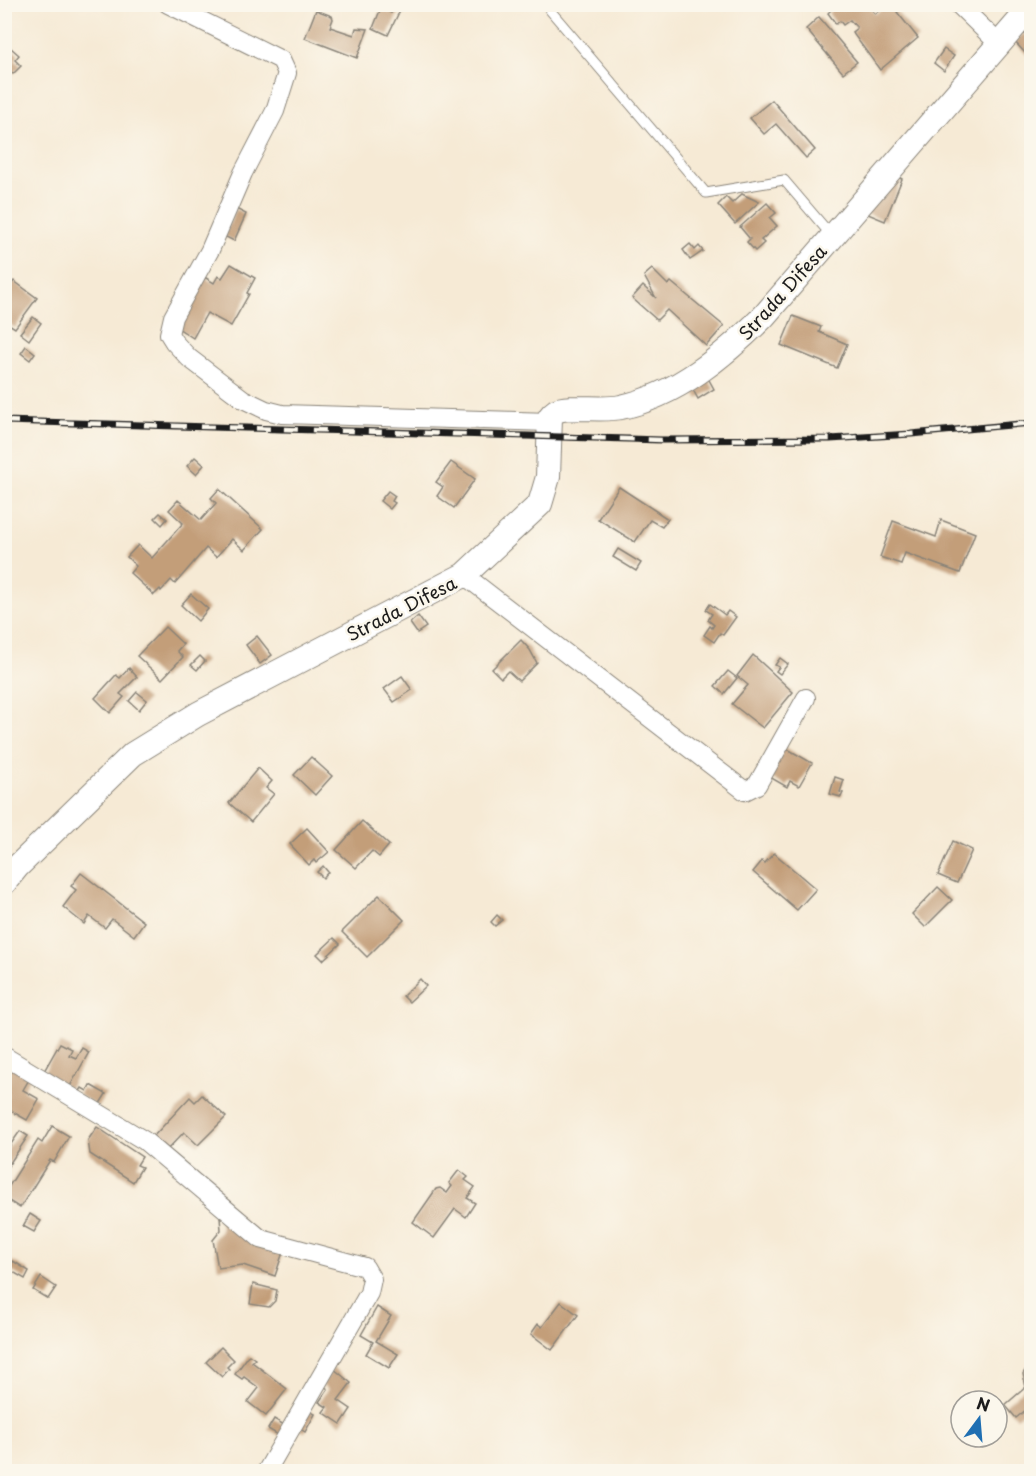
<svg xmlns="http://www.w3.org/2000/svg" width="1036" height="1476" font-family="'Playpen Sans',sans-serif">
  <rect width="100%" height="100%" fill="#fbf7ec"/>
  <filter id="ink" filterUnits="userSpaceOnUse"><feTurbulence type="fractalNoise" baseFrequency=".0167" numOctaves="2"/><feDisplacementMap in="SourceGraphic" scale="12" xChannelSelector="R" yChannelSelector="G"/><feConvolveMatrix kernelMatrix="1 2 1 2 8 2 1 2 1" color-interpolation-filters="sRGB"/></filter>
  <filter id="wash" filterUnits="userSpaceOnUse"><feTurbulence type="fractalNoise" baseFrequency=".008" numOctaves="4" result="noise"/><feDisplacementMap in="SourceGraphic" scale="24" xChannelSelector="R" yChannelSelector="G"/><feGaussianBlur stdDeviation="1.35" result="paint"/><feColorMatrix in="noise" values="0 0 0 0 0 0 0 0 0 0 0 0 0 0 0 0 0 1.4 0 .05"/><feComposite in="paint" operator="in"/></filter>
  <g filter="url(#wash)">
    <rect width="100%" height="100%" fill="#f6ead5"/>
    <g id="blocks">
      <g fill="#c39e79">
        <polygon points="395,4 403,4 388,35 373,28 381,8 391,13"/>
        <polygon points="827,4 868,4 875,14 881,9 880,4 903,4 904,6 897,12 918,38 880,70 852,32 857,28 850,20 843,25 840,21 836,24 828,13 831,10"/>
        <polygon points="316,10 332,16 333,19 330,27 354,35 356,28 368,29 357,58 305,38"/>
        <polygon points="819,17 857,62 843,73 806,29"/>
        <polygon points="1024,33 1032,41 1032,51 1027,55 1015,42"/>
        <polygon points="11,48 19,55 15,60 21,66 13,74 8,68 4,72 4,53 6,54"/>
        <polygon points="944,49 954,56 944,71 934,63"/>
        <polygon points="772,100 815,150 806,158 776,124 764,134 750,118"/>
        <polygon points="890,174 902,179 885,221 863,212"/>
        <polygon points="742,194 759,202 735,224 718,205 726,197 732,203"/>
        <polygon points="767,203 776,213 770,218 777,226 761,240 764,243 755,251 747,242 750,239 740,227"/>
        <polygon points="236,209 246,214 234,241 224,236"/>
        <polygon points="690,244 695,250 699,246 703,251 690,260 683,250"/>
        <polygon points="231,264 255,278 247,293 249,294 231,326 207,313 193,338 178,328 175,321 203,280 206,278 214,283 218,276 222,278"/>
        <polygon points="652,269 668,285 671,282 724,326 706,346 667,310 657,320 632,298 643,286 656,298 644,276"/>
        <polygon points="14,281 37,298 15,328 4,321 4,294"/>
        <polygon points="793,316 821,327 819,332 847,344 837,368 781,345"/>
        <polygon points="33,317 41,323 29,340 20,333"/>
        <polygon points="26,346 35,353 30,360 21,353"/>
        <polygon points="708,378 714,389 698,399 692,388"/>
        <polygon points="195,457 204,465 196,474 187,466"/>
        <polygon points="451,462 475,479 454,508 437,496 443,487 436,482"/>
        <polygon points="619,487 668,519 662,527 650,520 635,542 598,519"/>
        <polygon points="219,489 263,529 244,550 232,539 216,557 206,548 175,584 171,580 161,591 160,589 154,595 130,573 136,566 127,557 138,545 152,558 183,523 169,510 178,500 201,520 216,503 211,498"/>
        <polygon points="388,491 395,496 392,501 395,503 390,509 380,501"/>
        <polygon points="160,513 167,519 162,525 155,518"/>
        <polygon points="941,520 975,533 960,573 905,553 901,564 880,557 893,521 936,537"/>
        <polygon points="618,549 641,563 636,571 613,557"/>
        <polygon points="191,594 208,609 198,621 181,605"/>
        <polygon points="710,604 725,615 728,611 736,617 723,635 720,633 714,642 704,635 710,626 712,628 714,625 708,620 712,614 706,610"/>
        <polygon points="418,616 426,627 417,633 410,623"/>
        <polygon points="165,627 183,644 177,651 183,657 162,679 137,656"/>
        <polygon points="257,636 272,655 260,664 246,645"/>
        <polygon points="521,640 530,650 537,663 519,681 508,671 501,678 492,669"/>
        <polygon points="753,655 793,692 763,728 732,704 748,685 737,676"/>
        <polygon points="200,656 205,661 197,670 191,665"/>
        <polygon points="780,658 788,664 780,674 776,671 779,667 775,665"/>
        <polygon points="129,668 137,677 120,694 124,697 110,713 95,698 116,675 120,678"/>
        <polygon points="728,671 737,678 724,694 715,686"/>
        <polygon points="402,676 412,690 394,702 384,689"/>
        <polygon points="137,692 147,700 139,710 129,701"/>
        <polygon points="784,747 812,763 799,786 790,781 787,787 768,776"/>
        <polygon points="311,757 332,776 315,795 294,775"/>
        <polygon points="258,768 272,781 266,788 274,794 251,822 229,803"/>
        <polygon points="835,777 844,780 840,792 843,793 841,797 830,794"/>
        <polygon points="362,821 389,845 379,857 372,851 356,868 336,850"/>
        <polygon points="307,828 329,852 316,863 314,860 309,865 290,844"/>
        <polygon points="953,841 972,850 957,883 938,875"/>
        <polygon points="774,853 816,889 797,910 753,872 762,861 765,863"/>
        <polygon points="323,866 328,872 323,878 317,872"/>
        <polygon points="81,873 144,922 134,936 112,919 105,928 89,916 84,924 63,907 76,890 71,886"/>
        <polygon points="938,887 952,900 925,927 912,914"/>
        <polygon points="379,895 404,920 367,957 342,932"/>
        <polygon points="497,915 502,920 495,926 491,922"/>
        <polygon points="334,938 340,944 323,960 317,954"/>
        <polygon points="420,979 426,986 409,1002 403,996"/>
        <polygon points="60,1043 72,1049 69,1055 76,1058 82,1048 89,1052 69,1088 43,1073"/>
        <polygon points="4,1061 31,1076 23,1090 39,1099 27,1120 4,1107 4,1102 9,1095 4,1093"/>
        <polygon points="90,1085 106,1094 98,1107 78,1094 82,1088 87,1091"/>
        <polygon points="202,1095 226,1117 198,1145 184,1132 165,1152 151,1139 190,1097 195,1102"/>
        <polygon points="52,1126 69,1136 54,1162 50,1160 20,1208 4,1198 4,1194 38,1140 42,1143"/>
        <polygon points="97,1127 142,1157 137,1165 142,1167 133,1182 90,1154 88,1140"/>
        <polygon points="20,1131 28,1136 4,1172 4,1154"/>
        <polygon points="459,1170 468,1177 465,1180 475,1187 467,1198 475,1203 466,1217 455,1209 434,1238 413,1222 436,1189 440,1188 447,1193 452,1186 449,1183"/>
        <polygon points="30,1214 41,1221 34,1232 23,1226"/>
        <polygon points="220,1217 228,1218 284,1249 275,1276 243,1265 218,1268 213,1240 221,1230"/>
        <polygon points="13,1261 29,1271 25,1279 8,1269"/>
        <polygon points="41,1277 56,1287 48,1299 33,1290"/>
        <polygon points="253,1284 277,1290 275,1301 269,1307 250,1304"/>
        <polygon points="561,1302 578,1315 552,1350 531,1334 538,1324 542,1327"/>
        <polygon points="377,1307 391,1316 376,1341 398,1354 389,1368 366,1354 373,1342 361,1335"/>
        <polygon points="221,1347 234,1360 227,1367 229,1369 222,1377 206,1362"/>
        <polygon points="249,1355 255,1359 252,1362 287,1389 266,1416 248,1402 259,1388 244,1377 242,1379 235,1374"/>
        <polygon points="1032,1366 1032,1405 1016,1418 1005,1405 1026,1387 1023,1374 1026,1369"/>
        <polygon points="333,1368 351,1383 338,1400 351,1409 341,1424 323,1412 327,1407 319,1402 328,1389 322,1385"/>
        <polygon points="309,1411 315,1414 305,1432 299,1428"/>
        <polygon points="274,1419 286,1426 280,1436 268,1429"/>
      </g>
    </g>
  </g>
  <g filter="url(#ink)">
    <use href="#blocks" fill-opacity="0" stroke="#898378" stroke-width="1.5"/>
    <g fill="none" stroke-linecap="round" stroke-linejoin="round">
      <g stroke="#898378" stroke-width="11">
        <polyline id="lane" points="549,9 706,193 784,180 831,235"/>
      </g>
      <g stroke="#898378" stroke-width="20">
        <g id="street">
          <polyline points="168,4 281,60 287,73 275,111 243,173 210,250 173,317 169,334 174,342 189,358 243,399 266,410 282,414 550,422"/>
          <polyline points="958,4 998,43"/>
          <polyline points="464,575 745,791 757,785 806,698"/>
          <polyline points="4,1056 145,1141 261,1239 365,1267 372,1279 369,1293 266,1472"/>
        </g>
      </g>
      <g stroke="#898378" stroke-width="26">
        <path id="secondary" d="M4,883l13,-16 116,-113 65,-40 266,-139 76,-71 8,-27 2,-60c2,-3 3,-4 6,-6 11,-6 49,0 65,-4 55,-11 104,-52 143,-91l268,-310"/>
      </g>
      <use href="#lane" stroke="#fff" stroke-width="9"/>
      <use href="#street" stroke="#fff" stroke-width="18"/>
      <use href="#secondary" stroke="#fff" stroke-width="24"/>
      <g stroke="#1c1c1c" stroke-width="7">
        <polyline id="rail" points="4,421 662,440 830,439 911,434 1032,423"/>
      </g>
      <use href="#rail" stroke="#fbf7ec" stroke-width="4.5" stroke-dasharray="14" stroke-linecap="butt"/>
    </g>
  </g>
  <g text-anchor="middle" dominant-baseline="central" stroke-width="5" stroke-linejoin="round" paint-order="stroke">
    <g font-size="18" fill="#1c1c1c" stroke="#fbf7ec">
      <text transform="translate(782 292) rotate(-48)">Strada Difesa</text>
      <text transform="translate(401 608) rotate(-27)">Strada Difesa</text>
    </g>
  </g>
  <rect width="1036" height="1476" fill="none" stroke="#fbf7ec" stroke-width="24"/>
  <g transform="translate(979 1419) rotate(16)"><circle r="28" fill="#fbf7ec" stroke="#a29f99" stroke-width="1.5"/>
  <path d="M0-4.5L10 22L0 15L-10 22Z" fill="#1f6fb2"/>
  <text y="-9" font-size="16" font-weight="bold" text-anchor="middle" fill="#1c1c1c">N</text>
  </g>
</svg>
